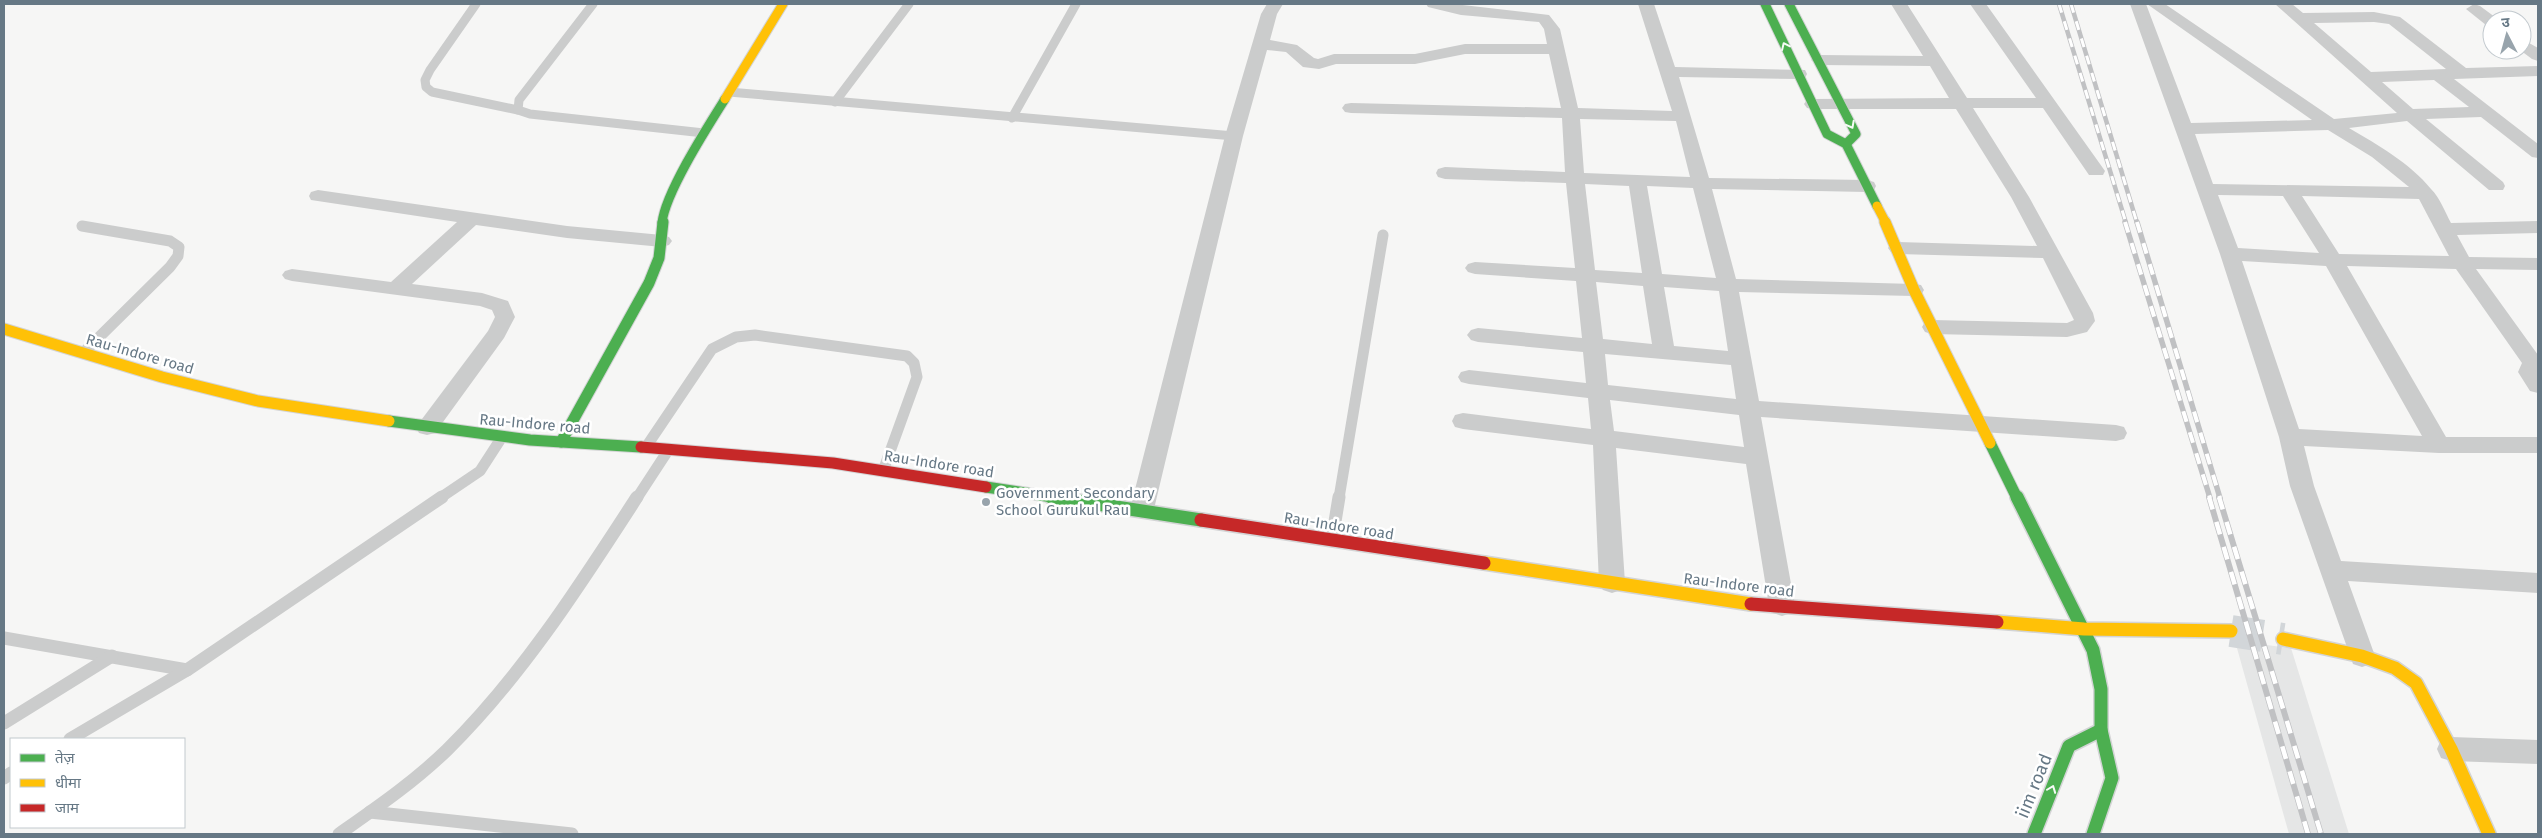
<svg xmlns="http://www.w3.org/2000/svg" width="2542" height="838" font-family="'Fira Sans','Noto Sans Devanagari',sans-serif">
  <rect width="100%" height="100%" fill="#f6f6f5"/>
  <polygon fill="#e5e6e6" points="2235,641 2291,648 2349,834 2289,834"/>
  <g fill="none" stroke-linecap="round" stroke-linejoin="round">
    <polyline stroke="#d2d6d9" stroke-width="32" stroke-dasharray="32 16" stroke-linecap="butt" points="2231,631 2283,639"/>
    <g stroke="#d3d4d5" stroke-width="11">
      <g id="fast-far2">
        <polyline points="1765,4 1827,134 1846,144 1877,206"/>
        <polyline points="1789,4 1856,134 1846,144"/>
        <path d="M662,223c3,-30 46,-97 63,-124"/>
      </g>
    </g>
    <g stroke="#d3d4d5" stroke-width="13">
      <g id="fast-far1">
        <polyline points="389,421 530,440 641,447"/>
        <polyline points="561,442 649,283 659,258 663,222"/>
        <polyline points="1990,443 2017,498"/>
        <polyline points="986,487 1059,498"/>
      </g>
    </g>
    <g stroke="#d3d4d5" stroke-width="16">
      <g id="fast">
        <polyline points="1051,497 1201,520"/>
        <polyline points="2017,497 2093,650 2101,689 2101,730 2112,778 2093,834"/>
        <polyline points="2034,834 2069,746 2101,730"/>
      </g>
    </g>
    <g stroke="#d3d4d5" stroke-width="11">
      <g id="slow-far2">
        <polyline points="725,99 783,4"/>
        <polyline points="1877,206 1886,223"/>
      </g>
    </g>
    <g stroke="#d3d4d5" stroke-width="13">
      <g id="slow-far1">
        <polyline points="1885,222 1914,290 1990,443"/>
        <polyline points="4,329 162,377 258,401 389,421"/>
      </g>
    </g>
    <g stroke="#d3d4d5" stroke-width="16">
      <g id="slow">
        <polyline points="1484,563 1751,604"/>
        <polyline points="1997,622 2084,629 2231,631"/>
        <polyline points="2283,639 2362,656 2395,668 2416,683 2451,749 2489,834"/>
      </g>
    </g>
    <g stroke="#d3d4d5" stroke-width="13">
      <polyline id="jam-far1" points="641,447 833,463 986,487"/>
    </g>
    <g stroke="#d3d4d5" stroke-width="16">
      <g id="jam">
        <polyline points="1201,520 1484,563"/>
        <polyline points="1751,604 1997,622"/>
      </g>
    </g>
    <g stroke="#cbcccc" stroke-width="9">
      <polyline points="476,4 430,70 425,80 426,87 432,92 518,110"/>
      <polyline points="593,4 519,100 518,110 530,114 704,133"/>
      <polyline points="729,92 1234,136"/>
      <polyline points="835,102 909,4"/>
      <polyline points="1012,118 1076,4"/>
    </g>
    <g stroke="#cbcccc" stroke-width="11">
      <polyline points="82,226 170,241 179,247 178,256 170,267 83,353"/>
      <polyline points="646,447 712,349 736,337 755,335 907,356 914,363 917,377 883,471"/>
      <polyline points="440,498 480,471 502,437"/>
      <polyline points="637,498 669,449"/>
      <polyline points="1339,498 1383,235"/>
    </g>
    <g stroke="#cbcccc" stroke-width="13">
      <polyline points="1332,540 1339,497"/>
      <polyline points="4,638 187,670"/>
      <polyline points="4,723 112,656"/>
      <polyline points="70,739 187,670 442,497"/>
      <polyline points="4,778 11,773"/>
      <polyline points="370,812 572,834"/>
      <path d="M339,834c37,-26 75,-52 108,-84 75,-74 133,-165 190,-253"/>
    </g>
    <g fill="#cbcccc" fill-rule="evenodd">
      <path d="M1267,4h16l-6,10 -7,26 27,5 17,13 4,1 16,-5h81l50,-10h82l-3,-15 -5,-7 -78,-7 -33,-8 -2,-3h28l95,11 11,14 18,79 94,3 -34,-107h16l21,63 130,3 2,4 -2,4 -6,1 -120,-2 30,101 158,2 7,2 2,4 -2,4 -7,2 -155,-3 24,90 178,5 7,1 3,5 -3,5 -7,1 -175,-4 20,109 357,24 8,2 3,6 -3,6 -8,2 -355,-24 34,189 -4,7 -9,3 -9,-3 -4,-7 -23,-142 -130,-16 9,135 -4,7 -9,3 -9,-3 -4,-7 -6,-138 -130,-16 -8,-2 -3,-6 3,-6 8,-2 128,16 -3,-31 -119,-14 -8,-2 -3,-5 3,-5 8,-2 117,13 -3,-31 -105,-10 -7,-2 -4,-5 4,-5 7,-2 104,10 -6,-57 -101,-7 -7,-2 -3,-4 3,-4 7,-2 100,6 -9,-85 -121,-4 -7,-2 -2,-4 2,-4 7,-2 120,5 -3,-54 -211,-5 -6,-1 -3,-4 3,-4 6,-1 210,5 -12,-54h-84l-50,10h-79l-17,5 -16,-2 -17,-15 -19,-2 -24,86 -89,373 -4,6 -8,3 -8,-3 -4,-6 95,-373 36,-122zM1580,119l96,2 14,56 -106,-4zM1585,184l44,2 13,87 -47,-3zM1647,186l46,2 23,90 -54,-4zM1596,282l47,4 9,58 -49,-5zM1664,287l55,4 9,60 -54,-5zM1605,354l126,11 5,34 -128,-14zM1610,400l129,15 5,32 -130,-16z"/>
      <polygon points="1891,4 1907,4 1967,98 2036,98 1970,4 1986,4 2105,171 2103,175 2089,175 2043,108 1973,108 2029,197 2093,313 2095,321 2087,332 2067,337 1932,334 1925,332 1922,327 1925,322 1932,320 2067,323 2074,320 2043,258 1898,254 1891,252 1888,248 1891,244 1898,242 2037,246 2011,197 1956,109 1813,109 1807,108 1804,104 1807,100 1813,99 1949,98 1930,66 1819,65 1811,60 1819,55 1923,56"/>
      <path d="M2130,4h16l45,119 121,-3 -165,-116h18l169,115 63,-6 -122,-109h17l11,9 71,-1 26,5 66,51 72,-2v10l-84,3 84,65v14l-6,-1 -51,-40 -55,2 77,63 2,4 -2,4h-14l-82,-69 -58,7c29,17 61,35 82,61 9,9 14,23 20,34l87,-2v12l-81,2 12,22 69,1v12l-62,-1 62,86v38l-8,-2 -12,-19 4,-9 -66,-94 -109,-3 99,171h92v16h-99l-135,-7 10,40 27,75 197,12v20l-190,-12 27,75 -4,8 -9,3 -9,-3 -63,-178 -11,-49 -59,-183zM2374,22l15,2 57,45 -75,3 -57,-49zM2434,80l35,27 -56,2 -31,-27zM2328,130l44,27 37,30 -196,-3 -18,-50zM2218,195l65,1 36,57 -81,-5zM2302,196l117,3 30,57 -110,-2zM2242,261l84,5 96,170 -123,-7z"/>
      <polygon points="2474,4 2480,6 2499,20 2492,20 2492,27 2486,25 2466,9"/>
      <polygon points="2522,39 2538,48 2538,61 2532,59 2520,50 2522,50"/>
      <polygon points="318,190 567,226 662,235 669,237 672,241 669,245 662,247 567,238 476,225 412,284 482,293 508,301 515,317 504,338 435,433 427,435 419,433 416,427 488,331 495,317 492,310 480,306 292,281 285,279 282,275 285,271 292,269 391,282 457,222 311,200 309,196 311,192"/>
      <polygon points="2451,737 2538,740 2538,764 2451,761 2441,758 2437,749 2441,740"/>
    </g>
    <use href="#fast-far2" stroke="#4caf50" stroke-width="9"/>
    <use href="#fast-far1" stroke="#4caf50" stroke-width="11"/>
    <use href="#fast" stroke="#4caf50" stroke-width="13"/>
    <use href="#slow-far2" stroke="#ffc107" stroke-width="9"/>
    <use href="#slow-far1" stroke="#ffc107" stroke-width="11"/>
    <use href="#slow" stroke="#ffc107" stroke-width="13"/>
    <use href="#jam-far1" stroke="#c62828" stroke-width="11"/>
    <use href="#jam" stroke="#c62828" stroke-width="13"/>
    <g stroke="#c0c1c3" stroke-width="4.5">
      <g id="rail-far2">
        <polyline points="2059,4 2126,223"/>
        <polyline points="2071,4 2137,223"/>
      </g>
    </g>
    <g stroke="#c0c1c3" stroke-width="5.5">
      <g id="rail-far1">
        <polyline points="2125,222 2210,498"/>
        <polyline points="2137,222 2220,498"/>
      </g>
    </g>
    <g stroke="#c0c1c3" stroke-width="6">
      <g id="rail">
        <polyline points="2209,497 2308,834"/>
        <polyline points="2219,497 2321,834"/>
      </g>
    </g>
    <use href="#rail-far2" stroke="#fff" stroke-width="3" stroke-dasharray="9" stroke-linecap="butt"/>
    <use href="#rail-far1" stroke="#fff" stroke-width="4" stroke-dasharray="11" stroke-linecap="butt"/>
    <use href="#rail" stroke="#fff" stroke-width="4.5" stroke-dasharray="13" stroke-linecap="butt"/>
  </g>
  <defs><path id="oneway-chevron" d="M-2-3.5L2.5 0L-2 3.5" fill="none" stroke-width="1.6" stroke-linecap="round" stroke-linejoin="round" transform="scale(1.25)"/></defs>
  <g stroke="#f6fbf6">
    <use href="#oneway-chevron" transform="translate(1785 46) rotate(-115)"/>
    <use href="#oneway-chevron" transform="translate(1851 125) rotate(62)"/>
    <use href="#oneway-chevron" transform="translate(2052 789) rotate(-69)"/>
  </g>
  <circle fill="#98a4ac" stroke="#fff" stroke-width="2" cx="986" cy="502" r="5"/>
  <g text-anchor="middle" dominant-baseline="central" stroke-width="5" stroke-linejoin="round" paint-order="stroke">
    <g font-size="15" fill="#667885" stroke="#fff">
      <text transform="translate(140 354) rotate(16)">Rau-Indore road</text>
      <text transform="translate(535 424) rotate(5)">Rau-Indore road</text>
      <text transform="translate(939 464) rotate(9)">Rau-Indore road</text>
      <text transform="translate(1339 526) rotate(9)">Rau-Indore road</text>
      <text transform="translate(1739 585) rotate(7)">Rau-Indore road</text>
    </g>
    <g font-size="15" fill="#667885" stroke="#fff" text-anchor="start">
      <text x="996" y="493">Government Secondary<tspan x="996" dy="17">School Gurukul Rau</tspan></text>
    </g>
    <g font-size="18" fill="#667885" stroke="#fff">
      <text transform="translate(2034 786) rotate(-68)">iim road</text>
    </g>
  </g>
  <rect width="2542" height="838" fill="none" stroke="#667885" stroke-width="10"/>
  <rect x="10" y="738" width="175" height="90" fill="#ffffff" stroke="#c2c9ce"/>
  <rect x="20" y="754" width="25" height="8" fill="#4caf50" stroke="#c2c9ce"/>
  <text x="55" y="763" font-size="15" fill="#667885">तेज़</text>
  <rect x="20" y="779" width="25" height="8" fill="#ffc107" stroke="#c2c9ce"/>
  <text x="55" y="788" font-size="15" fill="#667885">धीमा</text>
  <rect x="20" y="804" width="25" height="8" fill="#c62828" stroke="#c2c9ce"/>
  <text x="55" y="813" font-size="15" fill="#667885">जाम</text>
  <g transform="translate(2507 35) rotate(354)"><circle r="24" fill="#ffffff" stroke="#c2c9ce"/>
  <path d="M0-4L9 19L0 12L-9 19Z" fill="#98a4ac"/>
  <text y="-8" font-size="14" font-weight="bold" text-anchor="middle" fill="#667885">उ</text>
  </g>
</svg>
